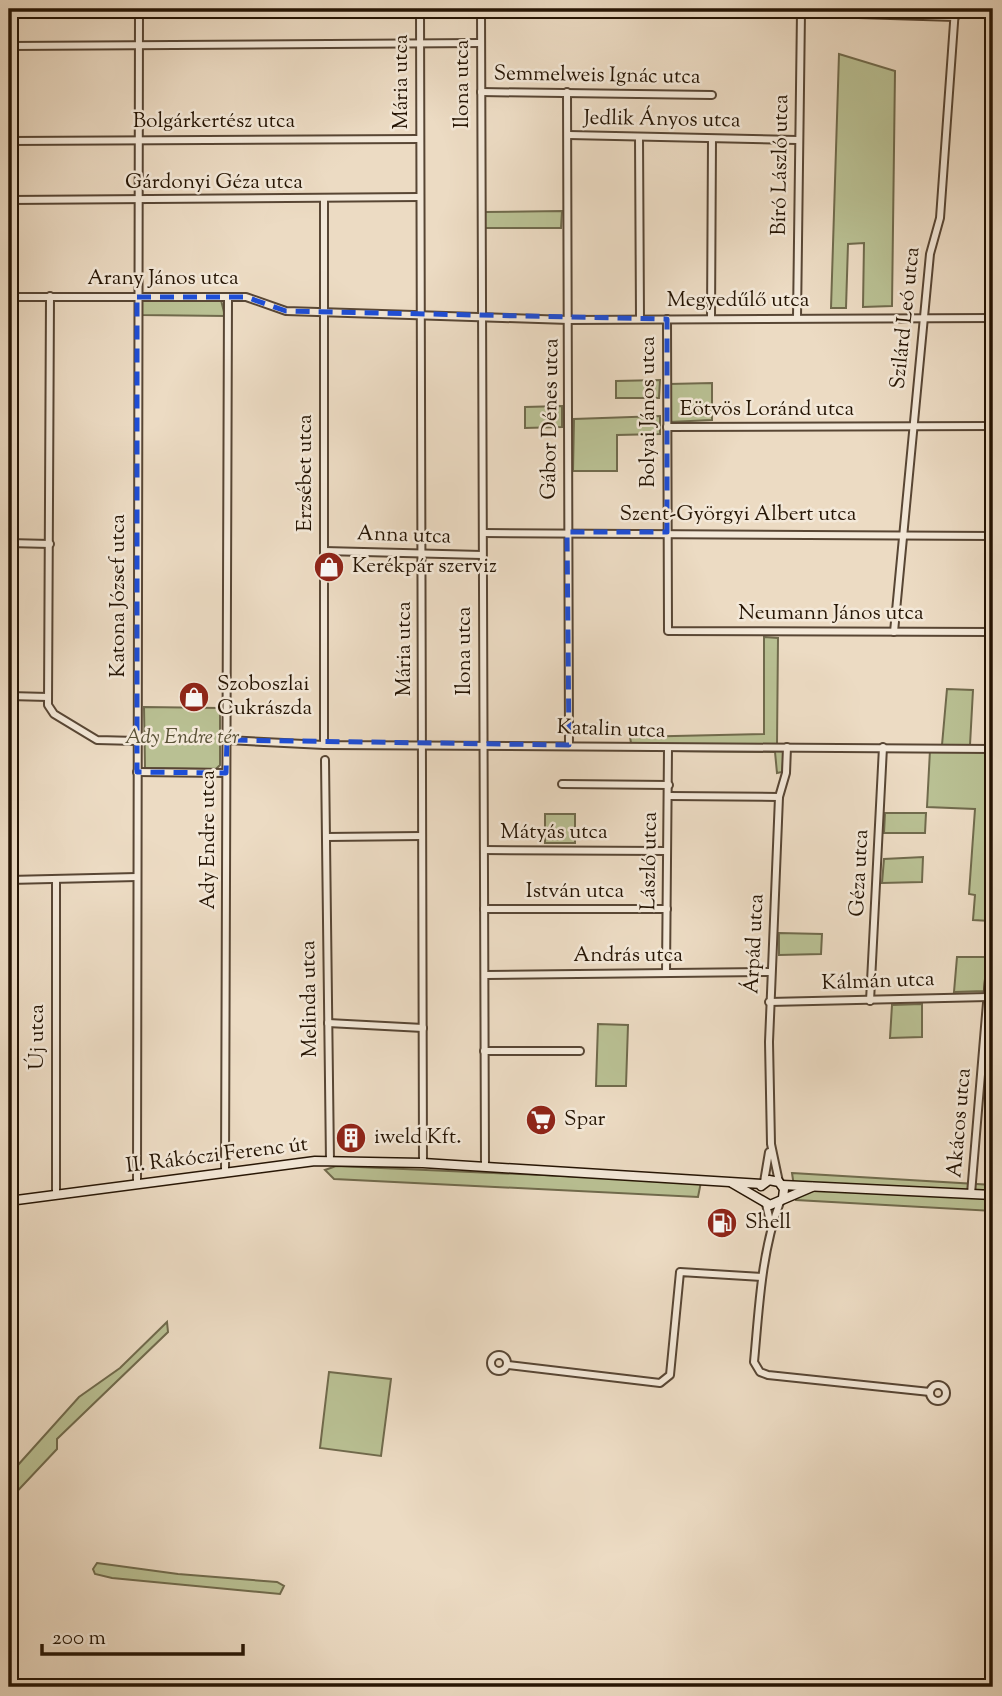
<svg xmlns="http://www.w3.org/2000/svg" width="1002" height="1696" font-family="'Sorts Mill Goudy',serif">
  <rect width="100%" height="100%" fill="#ecdbc3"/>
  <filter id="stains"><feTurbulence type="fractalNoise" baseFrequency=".00286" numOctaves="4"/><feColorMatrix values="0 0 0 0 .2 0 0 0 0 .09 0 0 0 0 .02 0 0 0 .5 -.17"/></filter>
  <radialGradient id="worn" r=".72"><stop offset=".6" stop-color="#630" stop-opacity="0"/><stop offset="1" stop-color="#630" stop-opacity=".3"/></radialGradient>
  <g fill="#b9c093" stroke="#706a4c" stroke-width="2">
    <polygon points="839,54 895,71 892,306 863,307 864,243 848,244 846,308 831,308"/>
    <polygon points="562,211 561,228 485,228 485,212"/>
    <polygon points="141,299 221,300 225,316 141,315"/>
    <polygon points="660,380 659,398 616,398 616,381"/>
    <polygon points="712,383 712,420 669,422 669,384"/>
    <polygon points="562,406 562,427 525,428 525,407"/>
    <polygon points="660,416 660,434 617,435 617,471 573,471 574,419"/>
    <polygon points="764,637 778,638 777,745 784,752 782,772 777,773 775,752 673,751 631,743 630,737 764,734"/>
    <polygon points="947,689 973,690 970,745 942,745"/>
    <polygon points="144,707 220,708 220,765 216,769 145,768"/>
    <polygon points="930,750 993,753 990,921 973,920 975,895 969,894 975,809 927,807"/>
    <polygon points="885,813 926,813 925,833 884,833"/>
    <rect x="545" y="814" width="30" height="29"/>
    <polygon points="923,857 922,882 882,883 884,859"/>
    <polygon points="779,933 822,934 821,954 779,955"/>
    <polygon points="957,957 987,957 984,991 954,992"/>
    <polygon points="922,1004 922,1037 890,1038 892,1005"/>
    <polygon points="598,1024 628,1025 626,1086 596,1086"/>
    <polygon points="9,1074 15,1074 18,1187 9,1188"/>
    <polygon points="336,1166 701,1182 698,1197 334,1179 325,1170"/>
    <polygon points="792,1173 993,1185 993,1211 796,1200"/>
    <polygon points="167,1322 168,1332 57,1439 57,1449 9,1500 9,1475 79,1397 120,1368"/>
    <polygon points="329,1372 391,1379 381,1456 320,1448"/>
    <polygon points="97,1563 178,1574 277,1582 284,1586 280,1594 112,1578 95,1574 93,1569"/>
  </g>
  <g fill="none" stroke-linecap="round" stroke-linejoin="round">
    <g stroke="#584634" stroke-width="10">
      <g id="street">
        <polyline points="420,9 423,1163"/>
        <polyline points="481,9 485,1167"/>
        <polyline points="693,9 955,17"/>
        <polyline points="9,46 480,43"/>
        <polyline points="481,92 712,95"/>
        <polyline points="567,92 569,745"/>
        <polyline points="569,135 797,140"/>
        <polyline points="639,137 640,319"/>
        <polyline points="9,141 420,139"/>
        <polyline points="9,200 420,197"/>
        <polyline points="324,200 324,745"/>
        <polyline points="50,296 48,705 54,714 97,740 137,741"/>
        <polyline points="9,297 246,297 286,311 569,320 993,318"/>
        <polyline points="797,318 801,12"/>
        <polyline points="667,319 668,631 993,632"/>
        <polyline points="711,319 712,139"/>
        <polyline points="667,427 993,426"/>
        <polyline points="483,533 993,536"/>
        <polyline points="9,543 50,544"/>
        <polyline points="324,551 482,555"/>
        <polyline points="894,632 930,254 940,218 955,9"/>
        <polyline points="9,696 48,697"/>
        <polyline points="227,740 324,745 993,749"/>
        <polyline points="325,760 330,1161"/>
        <polyline points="137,772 226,773"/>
        <polyline points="562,784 669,785"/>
        <polyline points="669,796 779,797"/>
        <polyline points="326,837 422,836"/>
        <polyline points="484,850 667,851"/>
        <polyline points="9,880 137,877"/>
        <polyline points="484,909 667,909"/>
        <polyline points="666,973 668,749"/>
        <polyline points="485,975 770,972"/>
        <polyline points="870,1001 883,747"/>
        <polyline points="769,1002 988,997"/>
        <polyline points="328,1023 423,1028"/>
        <polyline points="484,1051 580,1051"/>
        <polyline points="225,1172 228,297"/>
        <polyline points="764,1182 769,1152"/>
        <polyline points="779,1182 771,1144 769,1042 779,797 786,773 787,747"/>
        <polyline points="137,1184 139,9"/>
        <polyline points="971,1194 993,931"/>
        <polyline points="56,1195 56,880"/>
        <path d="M780,1202c-19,51 -21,107 -26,160l6,10 8,3 162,17"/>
        <polyline points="766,1204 771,1226"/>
        <circle cx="499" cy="1363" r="8"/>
        <polyline points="508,1365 660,1383 670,1375 680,1272 762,1277"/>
        <circle cx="938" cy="1393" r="8"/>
      </g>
    </g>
    <g stroke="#261504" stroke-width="11">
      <g id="secondary">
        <polyline points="732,1183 770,1205 812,1187"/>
        <polyline points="782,1185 993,1195"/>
        <polyline points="761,1186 769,1180 779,1182 784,1189 783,1198"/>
        <polyline points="9,1201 315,1161 423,1163 762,1184"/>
      </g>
    </g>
    <use href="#street" stroke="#f3e8d8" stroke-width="6"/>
    <use href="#secondary" stroke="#f3e8d8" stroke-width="8"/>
  </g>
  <path fill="none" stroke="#1d4ed8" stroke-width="5" stroke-dasharray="14 9" stroke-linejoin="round" d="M137,297h109l40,14 381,8v213h-100l2,213 -342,-5 -1,33 -89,-1z"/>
  <defs>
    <g id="shop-disc" transform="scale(1.575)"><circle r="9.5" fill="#8f2418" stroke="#f3e8d8"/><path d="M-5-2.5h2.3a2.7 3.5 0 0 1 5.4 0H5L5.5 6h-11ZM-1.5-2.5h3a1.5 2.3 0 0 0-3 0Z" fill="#fff"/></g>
    <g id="supermarket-disc" transform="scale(1.575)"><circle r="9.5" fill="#8f2418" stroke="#f3e8d8"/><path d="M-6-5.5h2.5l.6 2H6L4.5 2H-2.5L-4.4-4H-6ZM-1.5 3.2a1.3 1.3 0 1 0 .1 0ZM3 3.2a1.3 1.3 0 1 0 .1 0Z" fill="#fff"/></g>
    <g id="building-disc" transform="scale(1.575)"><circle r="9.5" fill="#8f2418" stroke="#f3e8d8"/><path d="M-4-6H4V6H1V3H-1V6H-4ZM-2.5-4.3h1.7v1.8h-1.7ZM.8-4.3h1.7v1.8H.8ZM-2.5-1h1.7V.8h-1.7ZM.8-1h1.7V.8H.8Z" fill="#fff"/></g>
    <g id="fuel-disc" transform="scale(1.575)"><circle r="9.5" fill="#8f2418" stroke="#f3e8d8"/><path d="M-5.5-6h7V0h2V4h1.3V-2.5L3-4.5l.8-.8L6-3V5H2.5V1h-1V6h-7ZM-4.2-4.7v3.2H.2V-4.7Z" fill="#fff"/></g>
  </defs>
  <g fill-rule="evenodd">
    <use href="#shop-disc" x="329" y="567"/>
    <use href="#shop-disc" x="194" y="697"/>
    <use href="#supermarket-disc" x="541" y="1120"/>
    <use href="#building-disc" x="351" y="1138"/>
    <use href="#fuel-disc" x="722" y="1223"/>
  </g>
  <g text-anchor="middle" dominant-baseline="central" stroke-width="5" stroke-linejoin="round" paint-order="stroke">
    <g font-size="21" fill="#261504" stroke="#f3e8d8">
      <text transform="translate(597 76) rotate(1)">Semmelweis Ignác utca</text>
      <text transform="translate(402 82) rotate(-90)">Mária utca</text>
      <text transform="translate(463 84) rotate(-90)">Ilona utca</text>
      <text transform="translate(662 120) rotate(1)">Jedlik Ányos utca</text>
      <text x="214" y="122">Bolgárkertész utca</text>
      <text transform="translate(781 165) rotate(-89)">Bíró László utca</text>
      <text x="214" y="183">Gárdonyi Géza utca</text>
      <text x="163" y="279">Arany János utca</text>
      <text x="738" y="301">Megyedűlő utca</text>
      <text transform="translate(906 318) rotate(-84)">Szilárd Leó utca</text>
      <text x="767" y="410">Eötvös Loránd utca</text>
      <text transform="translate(649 412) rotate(-90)">Bolyai János utca</text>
      <text transform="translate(551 419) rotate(-89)">Gábor Dénes utca</text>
      <text transform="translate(306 473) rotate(-90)">Erzsébet utca</text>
      <text x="738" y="515">Szent-Györgyi Albert utca</text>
      <text transform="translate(404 536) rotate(2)">Anna utca</text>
      <text transform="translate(119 596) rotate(-90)">Katona József utca</text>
      <text x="831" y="614">Neumann János utca</text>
      <text transform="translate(405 649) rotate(-90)">Mária utca</text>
      <text transform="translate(465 651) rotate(-90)">Ilona utca</text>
      <text transform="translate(611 730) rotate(2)">Katalin utca</text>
      <text x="554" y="833">Mátyás utca</text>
      <text transform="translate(209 840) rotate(-90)">Ady Endre utca</text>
      <text transform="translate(650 861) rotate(-89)">László utca</text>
      <text transform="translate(860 873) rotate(-87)">Géza utca</text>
      <text x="575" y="892">István utca</text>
      <text transform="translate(755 944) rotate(-87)">Árpád utca</text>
      <text x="628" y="956">András utca</text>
      <text transform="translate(878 982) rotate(-2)">Kálmán utca</text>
      <text transform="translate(310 999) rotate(-91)">Melinda utca</text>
      <text transform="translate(38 1037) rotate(-90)">Új utca</text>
      <text transform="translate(960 1123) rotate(-85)">Akácos utca</text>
      <text transform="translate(217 1156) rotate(-7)">II. Rákóczi Ferenc út</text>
    </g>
    <g font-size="21" fill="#261504" stroke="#f3e8d8" text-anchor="start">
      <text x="352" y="567">Kerékpár szerviz</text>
      <text x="217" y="685">Szoboszlai<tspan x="217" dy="24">Cukrászda</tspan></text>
      <text x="564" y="1120">Spar</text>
      <text x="374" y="1138">iweld Kft.</text>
      <text x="745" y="1223">Shell</text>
    </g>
    <g font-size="21" font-style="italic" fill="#595136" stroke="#f3e8d8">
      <text x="182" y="738">Ady Endre tér</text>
    </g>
  </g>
  <rect width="1002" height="1696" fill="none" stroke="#ecdbc3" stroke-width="35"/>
  <rect x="10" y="10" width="981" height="1675" fill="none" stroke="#261504" stroke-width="3.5"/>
  <rect x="18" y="18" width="967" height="1661" fill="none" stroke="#261504" stroke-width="2"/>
  <path d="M42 1644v10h201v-10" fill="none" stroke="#261504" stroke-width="3.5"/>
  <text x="52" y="1644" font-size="21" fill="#261504" stroke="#f3e8d8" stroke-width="5" paint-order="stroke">200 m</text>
  <rect width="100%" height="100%" filter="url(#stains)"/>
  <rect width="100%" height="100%" fill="url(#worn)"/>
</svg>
